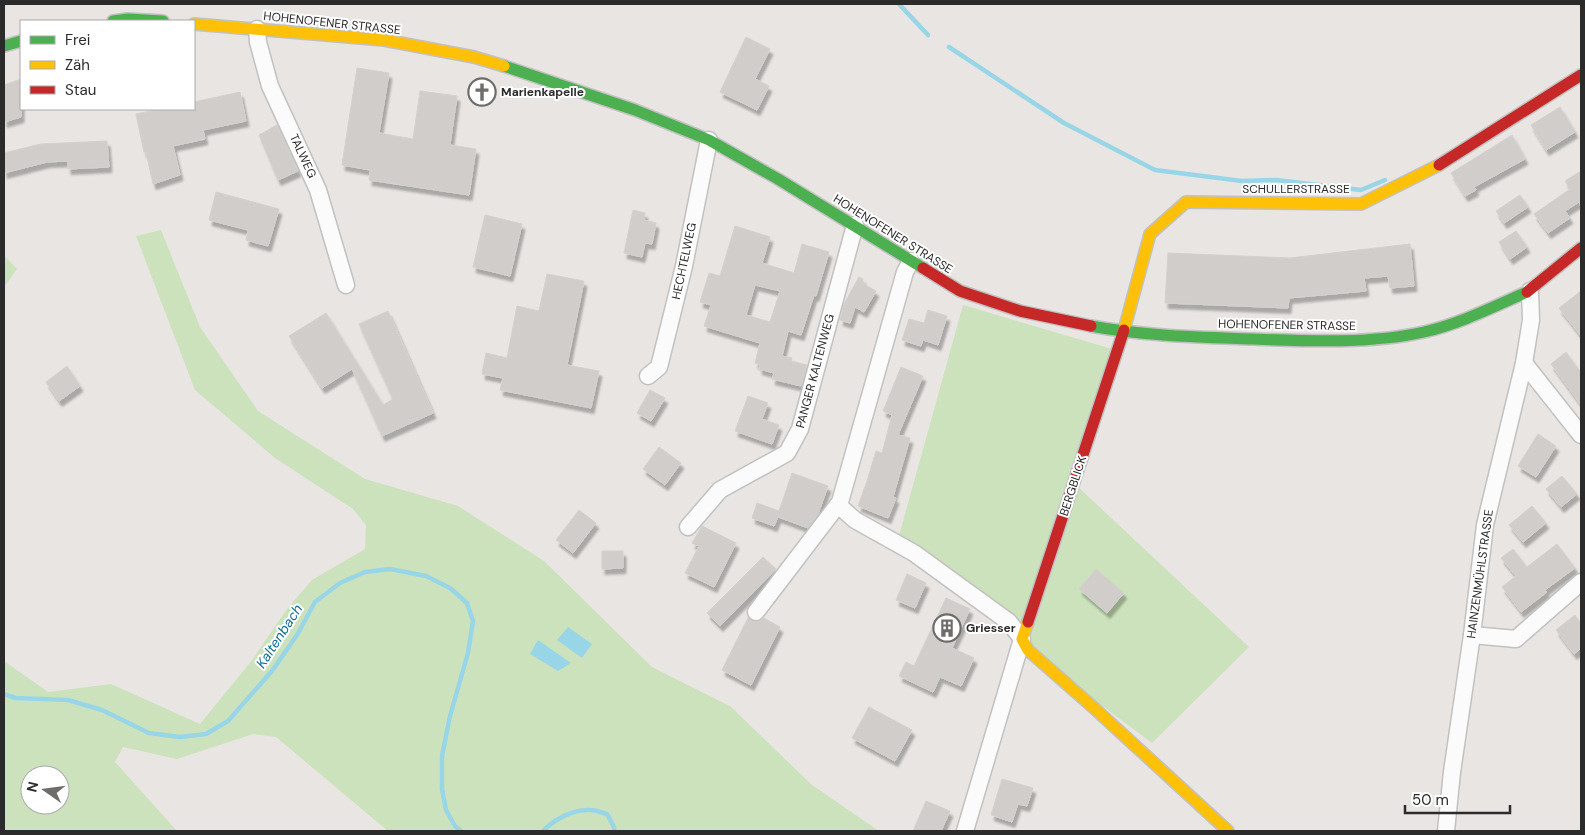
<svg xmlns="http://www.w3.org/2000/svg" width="1585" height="835" font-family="'DM Sans',sans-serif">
  <defs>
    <filter id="shadow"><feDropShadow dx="3" dy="5.5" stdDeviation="1" flood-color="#0004"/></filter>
  </defs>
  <rect width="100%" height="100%" fill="#e8e5e2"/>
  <g fill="#cce2bc" fill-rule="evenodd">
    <path d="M161,230l39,97 58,84 107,68 93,27 86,55 108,106 78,39 82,79 67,46h-491l-112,-94 -23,-3 -76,25 -54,-12 -8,15 62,69h-173v-170l44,31 63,-8 89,40 53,-65 34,-50 25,-29 53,-31 1,-24 -13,-16 -78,-51 -80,-68 -59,-154zM30,775h30v30h-30z"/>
    <polygon points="4,255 17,269 4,287"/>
    <polygon points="963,305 1122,352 1076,485 1249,647 1152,743 1029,651 1009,622 897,543"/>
  </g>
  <g fill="#98d6e7">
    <polygon points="568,627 592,644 582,658 557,640"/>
    <polygon points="538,640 571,663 558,671 530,654"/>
  </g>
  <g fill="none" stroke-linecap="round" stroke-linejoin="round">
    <g stroke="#98d6e7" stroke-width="4.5">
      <polyline points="899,4 928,35"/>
      <polyline points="949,47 1064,123 1155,170 1242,181 1276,180 1361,190 1385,180"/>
      <polyline points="4,694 16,698 68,700 102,710 149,733 180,737 206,734 228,721 272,671 297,635 315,602 340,583 365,572 390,569 426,576 450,588 467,603 473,621 468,653 450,716 442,756 442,789 446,810 455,826 461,831"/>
      <path d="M543,831c12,-12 30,-22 48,-21 5,0 11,3 16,4l7,13v4"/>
    </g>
  </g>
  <g fill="#d0cdcb" stroke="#d3d1cd" fill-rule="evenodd" filter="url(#shadow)">
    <polygon points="746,37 770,49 755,79 769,86 757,110 720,92"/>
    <polygon points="357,68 389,73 379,133 413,139 420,91 457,96 450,145 476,149 469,195 369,180 370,170 342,165"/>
    <polygon points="21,79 21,117 4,122 4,85"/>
    <polygon points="240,92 246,121 203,130 205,139 173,146 180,175 153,184 146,152 144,152 136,114 161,109 194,109 194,102"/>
    <polygon points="1560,107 1575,132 1546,150 1531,125"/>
    <polygon points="277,125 298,171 278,180 259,135"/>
    <polygon points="1512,135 1525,159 1474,187 1476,190 1465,196 1451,173"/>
    <polygon points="107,141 109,167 68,169 68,161 47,162 4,173 4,153 41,144"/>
    <polygon points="1581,171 1581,207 1579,202 1565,211 1570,218 1548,233 1534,214 1570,189 1565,181"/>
    <polygon points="216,192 279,209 268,246 246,240 248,230 209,220"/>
    <polygon points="1520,195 1528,207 1504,223 1496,211"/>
    <polygon points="633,210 645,213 644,220 656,223 652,244 645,243 642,257 624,253"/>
    <polygon points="485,215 522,224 510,276 473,267"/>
    <path d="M735,226l35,11 -8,26 32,10 8,-29 27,8 -13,44 -2,-1 -13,40 -13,-4 -6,25 10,2 -1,3 16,4 -6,21 -29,-7 2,-6 -15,-4 1,-4 -5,-2 5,-20 -56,-17 7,-21 -11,-3 9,-29 11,3zM755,285l25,6 -10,31 -24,-7z"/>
    <polygon points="1516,231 1527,247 1510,259 1499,242"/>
    <polygon points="1410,244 1414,286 1390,288 1388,276 1364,278 1366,291 1289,298 1288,308 1165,303 1168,253 1290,258"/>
    <polygon points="547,274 584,281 567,365 599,371 591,408 500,390 503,378 482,374 486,353 507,358 517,306 539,311"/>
    <polygon points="859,277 863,279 862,283 876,291 864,312 855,307 850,323 840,320 844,304"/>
    <polygon points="1581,291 1581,336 1559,308"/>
    <polygon points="928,310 947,316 938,345 923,340 921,346 902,340 909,319 924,323"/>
    <polygon points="388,311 433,413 382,436 352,369 322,388 289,336 326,313 383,405 393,399 359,324"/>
    <polygon points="1566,352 1581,373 1581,405 1551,364"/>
    <polygon points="67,366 80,386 59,401 46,382"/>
    <polygon points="901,367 923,376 898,435 910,438 893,497 896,498 888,518 858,506 867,481 876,451 882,453 892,415 883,411"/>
    <polygon points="650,390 665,398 651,421 637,413"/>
    <polygon points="748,396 768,403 762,419 779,425 772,444 735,431"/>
    <polygon points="1538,434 1556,446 1536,477 1518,466"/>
    <polygon points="659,447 681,463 665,485 643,469"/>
    <polygon points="792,473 828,486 818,514 808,528 778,517 774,526 752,518 757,503 779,511"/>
    <polygon points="1562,476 1577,494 1561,507 1546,489"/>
    <polygon points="1532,506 1546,523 1523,542 1509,525"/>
    <polygon points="579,510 596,523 573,553 556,540"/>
    <polygon points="702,526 736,543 714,587 685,573 699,546 692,543"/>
    <polygon points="1557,544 1575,568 1545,590 1547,592 1521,612 1502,587 1516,576 1501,558 1513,549 1527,567"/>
    <polygon points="602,551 623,551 623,568 602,569"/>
    <polygon points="763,557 776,569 720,626 707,613"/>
    <polygon points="1096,569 1124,593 1107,613 1079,589"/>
    <polygon points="907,574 926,583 915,608 896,600"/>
    <polygon points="946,598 970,609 952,648 974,658 961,686 940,677 933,692 899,676 906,662 914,666"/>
    <polygon points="1575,615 1581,624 1581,648 1574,654 1556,630"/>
    <polygon points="748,618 755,622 760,621 764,618 780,627 751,685 722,670"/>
    <polygon points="869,707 912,730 895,761 852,738"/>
    <polygon points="1002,779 1033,788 1027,806 1018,804 1012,822 991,815"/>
    <polygon points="926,801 950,811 941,831 913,831"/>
  </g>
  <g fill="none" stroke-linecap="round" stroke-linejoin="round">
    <g stroke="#c2c1c2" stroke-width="19">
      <g id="street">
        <polyline points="257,29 258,42 270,86 318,190 346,285"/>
        <polyline points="1524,363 1581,435"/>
        <polyline points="648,376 659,367 684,266 709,140"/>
        <polyline points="838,505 855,520 914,553 1009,622 1022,639 965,831"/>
        <polyline points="688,527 720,490 787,453 800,429 855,225"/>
        <polyline points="756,612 840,502 905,272 911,261"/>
        <polyline points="1472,635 1516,639 1581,582"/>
        <polyline points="1446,831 1452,772 1472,635 1485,525 1524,363 1531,320 1530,291"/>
      </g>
    </g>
    <g stroke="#c2c1c2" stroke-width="14">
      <g id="fast">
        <polyline points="113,21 128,19 163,21"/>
        <polyline points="4,46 21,41"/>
        <polyline points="504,66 635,110 709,140 778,179 923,268"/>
        <path d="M1091,326c53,10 108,11 162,13 53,2 119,5 171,-7 35,-8 69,-25 103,-40"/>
      </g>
    </g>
    <g stroke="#c2c1c2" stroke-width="14">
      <g id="slow">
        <polyline points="194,24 384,40 474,57 504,66"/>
        <polyline points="1124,330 1150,234 1186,202 1361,204 1439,165"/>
        <polyline points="1028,622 1022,639 1028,650 1094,708 1228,831"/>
      </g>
    </g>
    <g stroke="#c2c1c2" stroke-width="14">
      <g id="jam">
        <polyline points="1439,165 1581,75"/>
        <polyline points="923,268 960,291 1020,311 1091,326"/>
        <polyline points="1527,292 1581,248"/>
        <polyline points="1028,622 1124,330"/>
      </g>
    </g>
    <use href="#street" stroke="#fcfbfb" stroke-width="16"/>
    <use href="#fast" stroke="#4caf50" stroke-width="11"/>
    <use href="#slow" stroke="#ffc107" stroke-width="11"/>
    <use href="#jam" stroke="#c62828" stroke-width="11"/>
  </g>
  <defs>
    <g id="church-ring" transform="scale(1.4375)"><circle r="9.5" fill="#fff" stroke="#6d6c6b" stroke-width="1.5"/><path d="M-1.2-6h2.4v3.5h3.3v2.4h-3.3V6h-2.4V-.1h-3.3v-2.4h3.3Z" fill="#6d6c6b"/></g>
    <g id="building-ring" transform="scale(1.4375)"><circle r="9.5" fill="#fff" stroke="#6d6c6b" stroke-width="1.5"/><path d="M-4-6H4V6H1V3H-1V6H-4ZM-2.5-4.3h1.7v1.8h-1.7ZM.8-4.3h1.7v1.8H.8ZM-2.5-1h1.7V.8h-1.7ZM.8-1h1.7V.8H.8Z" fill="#6d6c6b"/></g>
  </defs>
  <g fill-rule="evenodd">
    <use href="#church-ring" x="482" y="92"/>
    <use href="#building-ring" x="947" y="628"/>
  </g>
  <g text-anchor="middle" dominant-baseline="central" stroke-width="4" stroke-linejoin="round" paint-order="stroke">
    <g font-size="12" fill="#2b2b2b" stroke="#fff">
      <text transform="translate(332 23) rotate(6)">HOHENOFENER STRASSE</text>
      <text transform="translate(303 156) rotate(65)">TALWEG</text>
      <text x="1296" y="189">SCHULLERSTRASSE</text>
      <text transform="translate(893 234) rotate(32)">HOHENOFENER STRASSE</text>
      <text transform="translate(684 261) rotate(-78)">HECHTELWEG</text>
      <text transform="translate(1287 325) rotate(1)">HOHENOFENER STRASSE</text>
      <text transform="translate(815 371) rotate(-75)">PANGER KALTENWEG</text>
      <text transform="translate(1073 486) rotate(-72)">BERGBLICK</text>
      <text transform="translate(1480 574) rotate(-82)">HAINZENMÜHLSTRASSE</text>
    </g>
    <g font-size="12" font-weight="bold" fill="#2b2b2b" stroke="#fff" text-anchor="start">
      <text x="501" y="92">Marienkapelle</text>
      <text x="966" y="628">Griesser</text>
    </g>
    <g font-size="14" font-style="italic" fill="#146e96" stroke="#fff">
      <text transform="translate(279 636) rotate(-57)">Kaltenbach</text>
    </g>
  </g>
  <rect width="1585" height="835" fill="none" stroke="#2b2b2b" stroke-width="10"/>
  <rect x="20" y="20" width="175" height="90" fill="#ffffff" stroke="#aaaaaa"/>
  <rect x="30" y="36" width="25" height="8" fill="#4caf50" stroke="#aaaaaa"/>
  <text x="65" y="45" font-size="15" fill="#2b2b2b">Frei</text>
  <rect x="30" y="61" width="25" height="8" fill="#ffc107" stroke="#aaaaaa"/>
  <text x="65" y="70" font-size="15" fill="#2b2b2b">Zäh</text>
  <rect x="30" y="86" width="25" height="8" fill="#c62828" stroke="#aaaaaa"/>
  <text x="65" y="95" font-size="15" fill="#2b2b2b">Stau</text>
  <g transform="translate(45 790) rotate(284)"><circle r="24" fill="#ffffff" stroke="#aaaaaa"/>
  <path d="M0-4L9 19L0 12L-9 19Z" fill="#6d6c6b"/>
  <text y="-8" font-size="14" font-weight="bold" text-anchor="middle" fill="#2b2b2b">N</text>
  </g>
  <path d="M1405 805v8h105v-8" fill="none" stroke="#2b2b2b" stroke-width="2.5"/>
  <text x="1412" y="805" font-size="15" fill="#2b2b2b" stroke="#ffffff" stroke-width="4" paint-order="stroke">50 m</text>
</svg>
